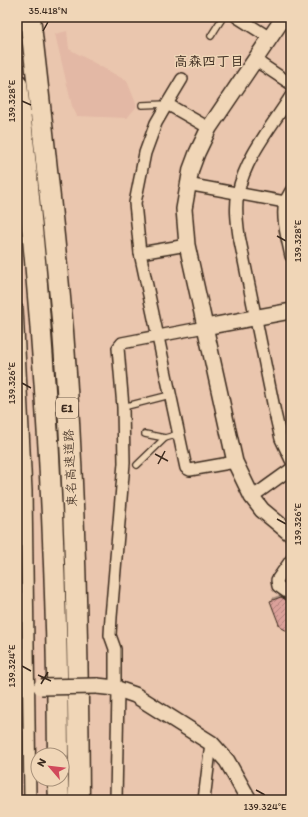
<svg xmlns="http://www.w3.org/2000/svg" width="308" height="817" font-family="Itim,'Klee One',sans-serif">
  <defs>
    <pattern id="building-hatch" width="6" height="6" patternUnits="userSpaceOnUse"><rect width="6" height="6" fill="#dba19a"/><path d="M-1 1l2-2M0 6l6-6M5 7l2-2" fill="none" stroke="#b3837d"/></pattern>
    <filter id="shadow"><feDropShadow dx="3" dy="-3" stdDeviation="0" flood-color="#0004"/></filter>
  </defs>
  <rect width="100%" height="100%" fill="#eac6ae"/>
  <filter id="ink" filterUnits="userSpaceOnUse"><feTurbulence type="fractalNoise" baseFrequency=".025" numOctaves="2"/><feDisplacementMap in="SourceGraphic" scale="8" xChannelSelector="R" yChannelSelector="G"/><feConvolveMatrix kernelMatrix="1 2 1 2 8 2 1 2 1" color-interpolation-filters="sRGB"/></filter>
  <g filter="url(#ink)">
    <polygon fill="#e3b8a5" points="67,31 69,49 127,81 137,106 127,118 77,116 72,106 55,34"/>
    <polygon fill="url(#building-hatch)" stroke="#3b2a1e" filter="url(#shadow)" points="281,597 286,600 291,614 291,633 280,627 270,601"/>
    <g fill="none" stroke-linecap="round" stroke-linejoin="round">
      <g stroke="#3b2a1e" stroke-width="8">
        <g id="lane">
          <polyline points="211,36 223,17"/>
          <polyline points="142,105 167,104"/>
          <polyline points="123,407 170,395"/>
          <polyline points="145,434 165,438"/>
          <polyline points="137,465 165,438 179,434"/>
        </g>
      </g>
      <g stroke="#3b2a1e" stroke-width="14">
        <g id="street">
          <polyline points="237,17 270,38"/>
          <polyline points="255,60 291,84"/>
          <path d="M291,96c-19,30 -46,62 -53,97 -3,14 -1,29 1,43l36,177 6,26 10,21"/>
          <polyline points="167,104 182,79"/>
          <polyline points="209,128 167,104 156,123 145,153 135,203 140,253 186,468 190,470 235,462"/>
          <polyline points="187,184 285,202"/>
          <path d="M291,191c-2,4 -5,8 -6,11 -4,15 3,40 6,54"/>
          <polyline points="140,253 187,245"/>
          <polyline points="17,309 26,491 30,800"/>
          <polyline points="252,497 291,469"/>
          <polyline points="291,560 277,580 278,586 291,595"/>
          <polyline points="115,688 115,649 110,635 111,617 124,463 123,407 118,348 122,343 205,327"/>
          <polyline points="116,800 118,690"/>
          <polyline points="204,800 211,743"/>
        </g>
      </g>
      <g stroke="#3b2a1e" stroke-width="18">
        <g id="secondary">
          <polyline points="284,17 209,128 197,153 191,169 184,209 187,245 235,462 252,497 262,510 291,534"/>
          <polyline points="205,327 291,311"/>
          <polyline points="97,686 115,688 135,695 211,743 227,761 249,800"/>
        </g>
      </g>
      <g stroke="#3b2a1e" stroke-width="23">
        <g id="highway">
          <path d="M30,17c12,105 24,209 33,314 12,156 15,313 16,469"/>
          <path d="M17,84c26,223 40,446 41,671"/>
          <polyline points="58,779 59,800"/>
        </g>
      </g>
      <use href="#lane" stroke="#f0d6b7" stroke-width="5.5"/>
      <use href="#street" stroke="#f0d6b7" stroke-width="11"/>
      <use href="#secondary" stroke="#f0d6b7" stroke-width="15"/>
      <use href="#highway" stroke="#f0d6b7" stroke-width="20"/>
      <g stroke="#3b2a1e" stroke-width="18" stroke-linecap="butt">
        <polyline id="secondary-bridge" points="41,687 97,686"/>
      </g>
      <use href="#secondary-bridge" stroke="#f0d6b7" stroke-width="15"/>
    </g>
  </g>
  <path fill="none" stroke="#3b2a1e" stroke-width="1.5" d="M43,31l5,-9M22,101l9,4M277,236l9,5M22,383l9,5M155,454l13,7M158,464l7,-13M277,519l9,5M22,666l9,5M38,675l13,6M41,684l7,-12M256,790l9,5"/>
  <g text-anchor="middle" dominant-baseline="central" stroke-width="3" stroke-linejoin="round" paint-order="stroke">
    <rect fill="#f0d6b7" stroke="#715e4c" stroke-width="1" x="56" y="398" width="22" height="20" rx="3"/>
    <g font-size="12" font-weight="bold" fill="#3b2a1e">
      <text x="67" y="408">E1</text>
    </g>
    <g font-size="13" fill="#3b2a1e" stroke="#f0d6b7">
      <text transform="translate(70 468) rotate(-93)">東名高速道路</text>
    </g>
    <g font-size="14" font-weight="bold" fill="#3b2a1e" stroke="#f0d6b7">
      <text x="209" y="61">高森四丁目</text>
    </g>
  </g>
  <rect width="308" height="817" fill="none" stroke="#f0d6b7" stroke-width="44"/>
  <g transform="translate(50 767) rotate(298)"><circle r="19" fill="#f0d6b7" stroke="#a8917a"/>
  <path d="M0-3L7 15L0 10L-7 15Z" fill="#d1495b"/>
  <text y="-6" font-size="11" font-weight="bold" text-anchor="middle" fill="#3b2a1e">N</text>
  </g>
  <rect x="22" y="22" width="264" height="773" fill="none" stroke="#3b2a1e" stroke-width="1.5"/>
  <g font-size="10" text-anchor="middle" fill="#3b2a1e">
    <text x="48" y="14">35.418°N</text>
    <text transform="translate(11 101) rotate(-90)" y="4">139.328°E</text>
    <text transform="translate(297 241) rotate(-90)" y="4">139.328°E</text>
    <text transform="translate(11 383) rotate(-90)" y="4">139.326°E</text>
    <text transform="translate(297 524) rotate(-90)" y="4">139.326°E</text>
    <text transform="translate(11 666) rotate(-90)" y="4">139.324°E</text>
    <text x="265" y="810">139.324°E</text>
  </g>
</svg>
